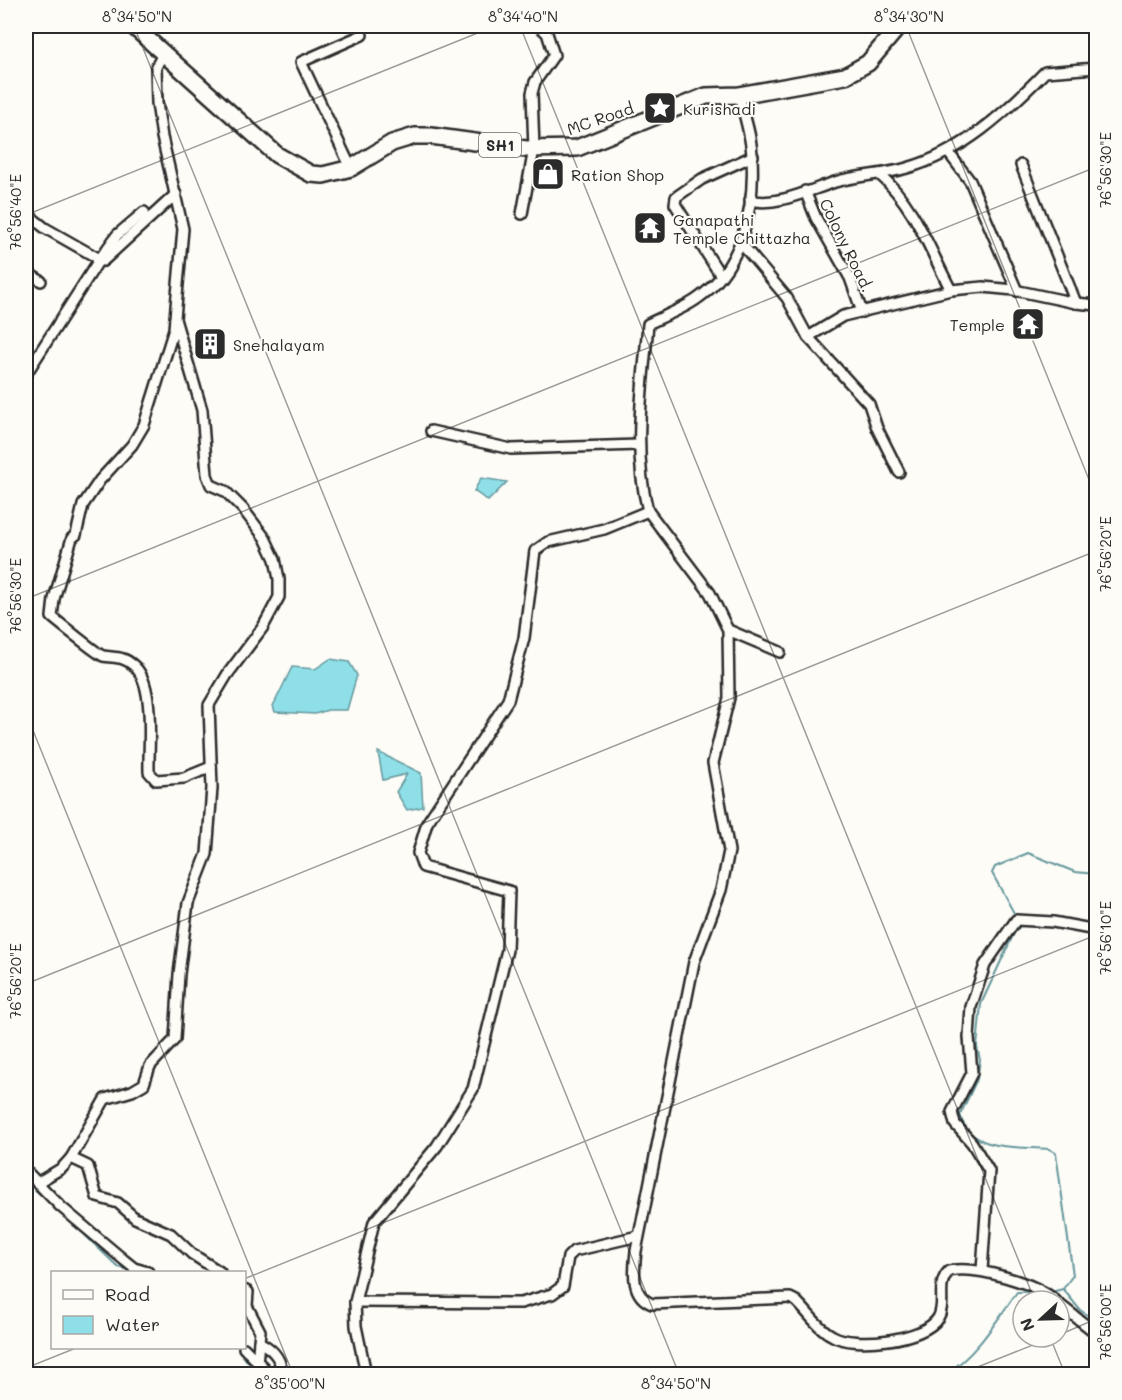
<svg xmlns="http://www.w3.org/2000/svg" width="1122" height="1400" font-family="Mali,sans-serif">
  <rect width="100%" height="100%" fill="#fdfcf7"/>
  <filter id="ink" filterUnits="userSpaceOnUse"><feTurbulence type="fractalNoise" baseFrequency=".0167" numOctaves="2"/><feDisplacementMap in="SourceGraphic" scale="12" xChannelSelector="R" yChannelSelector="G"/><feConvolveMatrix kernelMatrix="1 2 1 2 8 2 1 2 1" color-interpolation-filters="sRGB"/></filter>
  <g filter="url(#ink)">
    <g fill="#8edfe7" stroke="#66979c" stroke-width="1.5">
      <polygon points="481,478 507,482 488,501 474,491"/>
      <polygon points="330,659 349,662 357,675 347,710 328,710 315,714 275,712 273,706 292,667 315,669"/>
      <polygon points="378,752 421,773 423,807 407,810 396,792 407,774 383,780"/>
    </g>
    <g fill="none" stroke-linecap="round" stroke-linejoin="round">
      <g stroke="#66979c" stroke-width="2">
        <polyline points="1014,913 992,873 995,867 1028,853 1075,872 1096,874"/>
        <path d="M1021,925l-7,8 -33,71 -4,43 3,13 -3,19 -17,36c11,38 58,31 89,34l7,4 17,122 -10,14 -8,2"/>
        <polyline points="26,1182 55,1207"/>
        <polyline points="64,1215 118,1267 130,1270"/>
        <polyline points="1063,1289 1080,1310 1096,1321"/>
        <polyline points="238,1348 246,1360 261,1370"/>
        <path d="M945,1374c30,-17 52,-54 72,-82h15"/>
      </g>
      <g stroke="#2b2b2b" stroke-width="14">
        <g id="minor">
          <polyline points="26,29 28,26"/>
          <path d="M164,52l-8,15 1,36 5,34 21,92 -9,100 -30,96 -12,20 -32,35 -17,25 -7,30 -4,3 -18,61 -2,18c6,5 47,38 51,39 12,2 20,0 30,9 23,18 15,80 16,107l7,8 28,-2 27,-11"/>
          <path d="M739,95c5,20 13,42 13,63 3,51 -10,110 -55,141 -14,10 -33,17 -49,25 -5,61 -16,126 0,187l62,82 18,37 1,68 -16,65 16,88 -8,39 -27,72 -58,289c-2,20 -6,44 16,53l138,-6 6,3c12,11 22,28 37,35 21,12 91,5 105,-18 9,-15 -3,-33 11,-47 27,-6 87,12 107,30"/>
          <polyline points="948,152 970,181 1017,291"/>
          <polyline points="351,168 301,62 362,35"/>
          <path d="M879,174c36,31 50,75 72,116"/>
          <polyline points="805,191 816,218 850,278 862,312"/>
          <path d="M750,200c26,7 60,-10 85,-18 23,-7 49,-7 72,-14 55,-15 99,-56 138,-96l51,-4"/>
          <polyline points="26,213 45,228 103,261 176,194"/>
          <polyline points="522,214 534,149 532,93 535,82 554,55 547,33 539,26"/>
          <polyline points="740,242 787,298 808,337 869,404 877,428 899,472"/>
          <polyline points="26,272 41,281"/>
          <polyline points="721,276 675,204 676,197 702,179 753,156"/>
          <polyline points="1076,303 1096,305"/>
          <polyline points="808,337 843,316 951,290 983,287 1014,290 1076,303 1021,165"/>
          <polyline points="26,374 99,260 117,235 144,212"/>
          <polyline points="431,431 511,449 639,445"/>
          <polyline points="728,630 780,652"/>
          <polyline points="71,1158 88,1166 97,1197 118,1203 135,1218 171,1234 192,1254 220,1272"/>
          <polyline points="26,1171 61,1207 124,1260 134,1268 148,1272"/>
          <polyline points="37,1183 62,1168 71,1158 105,1099 132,1091 144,1084 150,1066 175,1039 179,974 188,903 207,854 212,788 209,705 227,675 263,627 279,597 279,579 275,559 265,538 243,509 225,491 211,485 207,475 202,410 175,319"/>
          <polyline points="982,1270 989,1171 972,1143 955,1124 952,1112 972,1073 969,1037 971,1007 985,965 1016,920 1053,922 1096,930"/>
          <polyline points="244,1290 248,1292 247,1306 260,1331 257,1363"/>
          <polyline points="355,1302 521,1303 552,1294 563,1286 568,1257 574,1251 638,1236"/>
          <polyline points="1059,1304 1096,1333"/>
          <path d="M259,1342c10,5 21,14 22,27l6,5"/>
          <polyline points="244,1348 270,1374"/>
          <polyline points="366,1374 356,1326 355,1302 374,1222 437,1146 473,1089 507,950 509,891 423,867 418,853 427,823 508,700 524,638 535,551 548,542 604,529 648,511"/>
        </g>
      </g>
      <g stroke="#2b2b2b" stroke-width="20">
        <polyline id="primary" points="133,26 277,155 311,174 323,175 351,168 392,143 415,136 431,136 526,149 577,148 706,96 739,95 845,76 868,63 899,26"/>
      </g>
      <use href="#minor" stroke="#fdfcf7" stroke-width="9"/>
      <use href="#primary" stroke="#fdfcf7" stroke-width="15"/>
    </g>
  </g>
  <path fill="none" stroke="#2b2b2b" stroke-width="1.5" stroke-opacity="0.45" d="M134,26l545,1348M520,26l515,1275M906,26l190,471M26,215l469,-189M26,599l1070,-432M26,713l267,661M26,984l1070,-433M244,1279l852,-344M1059,1335l37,-16M1050,1337l15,37M26,1368l50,-20M960,1374l93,-37"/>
  <defs>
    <g id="sight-square" transform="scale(1.725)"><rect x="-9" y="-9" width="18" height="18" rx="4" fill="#2b2b2b" stroke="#fdfcf7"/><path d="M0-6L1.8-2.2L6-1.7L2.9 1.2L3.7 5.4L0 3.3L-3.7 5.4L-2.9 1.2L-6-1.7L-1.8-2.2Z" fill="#fff"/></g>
    <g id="shop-square" transform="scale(1.725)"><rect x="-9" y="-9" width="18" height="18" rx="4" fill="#2b2b2b" stroke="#fdfcf7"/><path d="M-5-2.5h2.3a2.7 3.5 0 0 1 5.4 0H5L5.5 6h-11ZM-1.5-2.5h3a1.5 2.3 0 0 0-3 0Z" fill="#fff"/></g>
    <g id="temple-square" transform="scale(1.725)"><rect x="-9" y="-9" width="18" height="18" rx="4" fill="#2b2b2b" stroke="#fdfcf7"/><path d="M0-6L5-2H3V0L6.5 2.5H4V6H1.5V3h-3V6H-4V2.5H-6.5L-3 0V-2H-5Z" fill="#fff"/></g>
    <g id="building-square" transform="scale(1.725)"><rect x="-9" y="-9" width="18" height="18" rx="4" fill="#2b2b2b" stroke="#fdfcf7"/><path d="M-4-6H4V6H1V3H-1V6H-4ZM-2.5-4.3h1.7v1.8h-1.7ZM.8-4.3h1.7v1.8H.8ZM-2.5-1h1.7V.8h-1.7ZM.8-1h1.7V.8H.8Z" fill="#fff"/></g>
  </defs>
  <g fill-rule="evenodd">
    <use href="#sight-square" x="660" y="108"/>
    <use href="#shop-square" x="548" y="174"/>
    <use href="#temple-square" x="650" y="228"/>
    <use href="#temple-square" x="1028" y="324"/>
    <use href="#building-square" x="210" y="344"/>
  </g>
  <g text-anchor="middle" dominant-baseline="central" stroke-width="4.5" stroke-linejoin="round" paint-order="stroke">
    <rect fill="#fdfcf7" stroke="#6a6a68" stroke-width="1.5" x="479" y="133" width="42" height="24" rx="4.5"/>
    <g font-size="15" font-weight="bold" fill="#2b2b2b">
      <text x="500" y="145">SH1</text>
    </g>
    <g font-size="16" fill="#2b2b2b" stroke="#fdfcf7" text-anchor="start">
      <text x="683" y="108">Kurishadi</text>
      <text x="571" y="174">Ration Shop</text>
      <text x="673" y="219">Ganapathi<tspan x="673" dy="18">Temple Chittazha</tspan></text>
      <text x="1005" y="324" text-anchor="end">Temple</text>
      <text x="233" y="344">Snehalayam</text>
    </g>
    <g font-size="16" fill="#2b2b2b" stroke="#fdfcf7">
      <text transform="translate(600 118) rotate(-19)">MC Road</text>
      <text transform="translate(847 245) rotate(64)">Colony Road.</text>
    </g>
  </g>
  <rect width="1122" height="1400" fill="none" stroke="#fdfcf7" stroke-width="66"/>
  <rect x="51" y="1271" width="195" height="78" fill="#fdfcf7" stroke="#a9a8a5" stroke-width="1.5"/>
  <rect x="63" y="1290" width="30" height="9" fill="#fdfcf7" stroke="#a9a8a5" stroke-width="1.5"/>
  <text x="105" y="1301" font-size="18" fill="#2b2b2b">Road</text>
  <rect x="63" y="1316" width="30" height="18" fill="#8edfe7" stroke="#a9a8a5" stroke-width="1.5"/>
  <text x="105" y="1331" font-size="18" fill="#2b2b2b">Water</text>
  <g transform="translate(1041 1319) rotate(248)"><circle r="28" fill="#fdfcf7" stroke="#a9a8a5" stroke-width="1.5"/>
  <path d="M0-4.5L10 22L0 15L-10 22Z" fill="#2b2b2b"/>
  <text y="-9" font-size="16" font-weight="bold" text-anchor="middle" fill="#2b2b2b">N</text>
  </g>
  <rect x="33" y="33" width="1056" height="1334" fill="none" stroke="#2b2b2b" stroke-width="2"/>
  <g font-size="15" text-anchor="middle" fill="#2b2b2b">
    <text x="137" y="22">8°34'50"N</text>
    <text x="523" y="22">8°34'40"N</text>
    <text x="909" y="22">8°34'30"N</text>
    <text transform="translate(1106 170) rotate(-90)" y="5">76°56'30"E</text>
    <text transform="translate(16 212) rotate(-90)" y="5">76°56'40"E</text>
    <text transform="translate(1106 554) rotate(-90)" y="5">76°56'20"E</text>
    <text transform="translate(16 596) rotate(-90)" y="5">76°56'30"E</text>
    <text transform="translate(1106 938) rotate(-90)" y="5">76°56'10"E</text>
    <text transform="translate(16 981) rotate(-90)" y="5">76°56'20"E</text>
    <text transform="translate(1106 1322) rotate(-90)" y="5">76°56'00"E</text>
    <text x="290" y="1389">8°35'00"N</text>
    <text x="676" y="1389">8°34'50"N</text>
  </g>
</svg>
